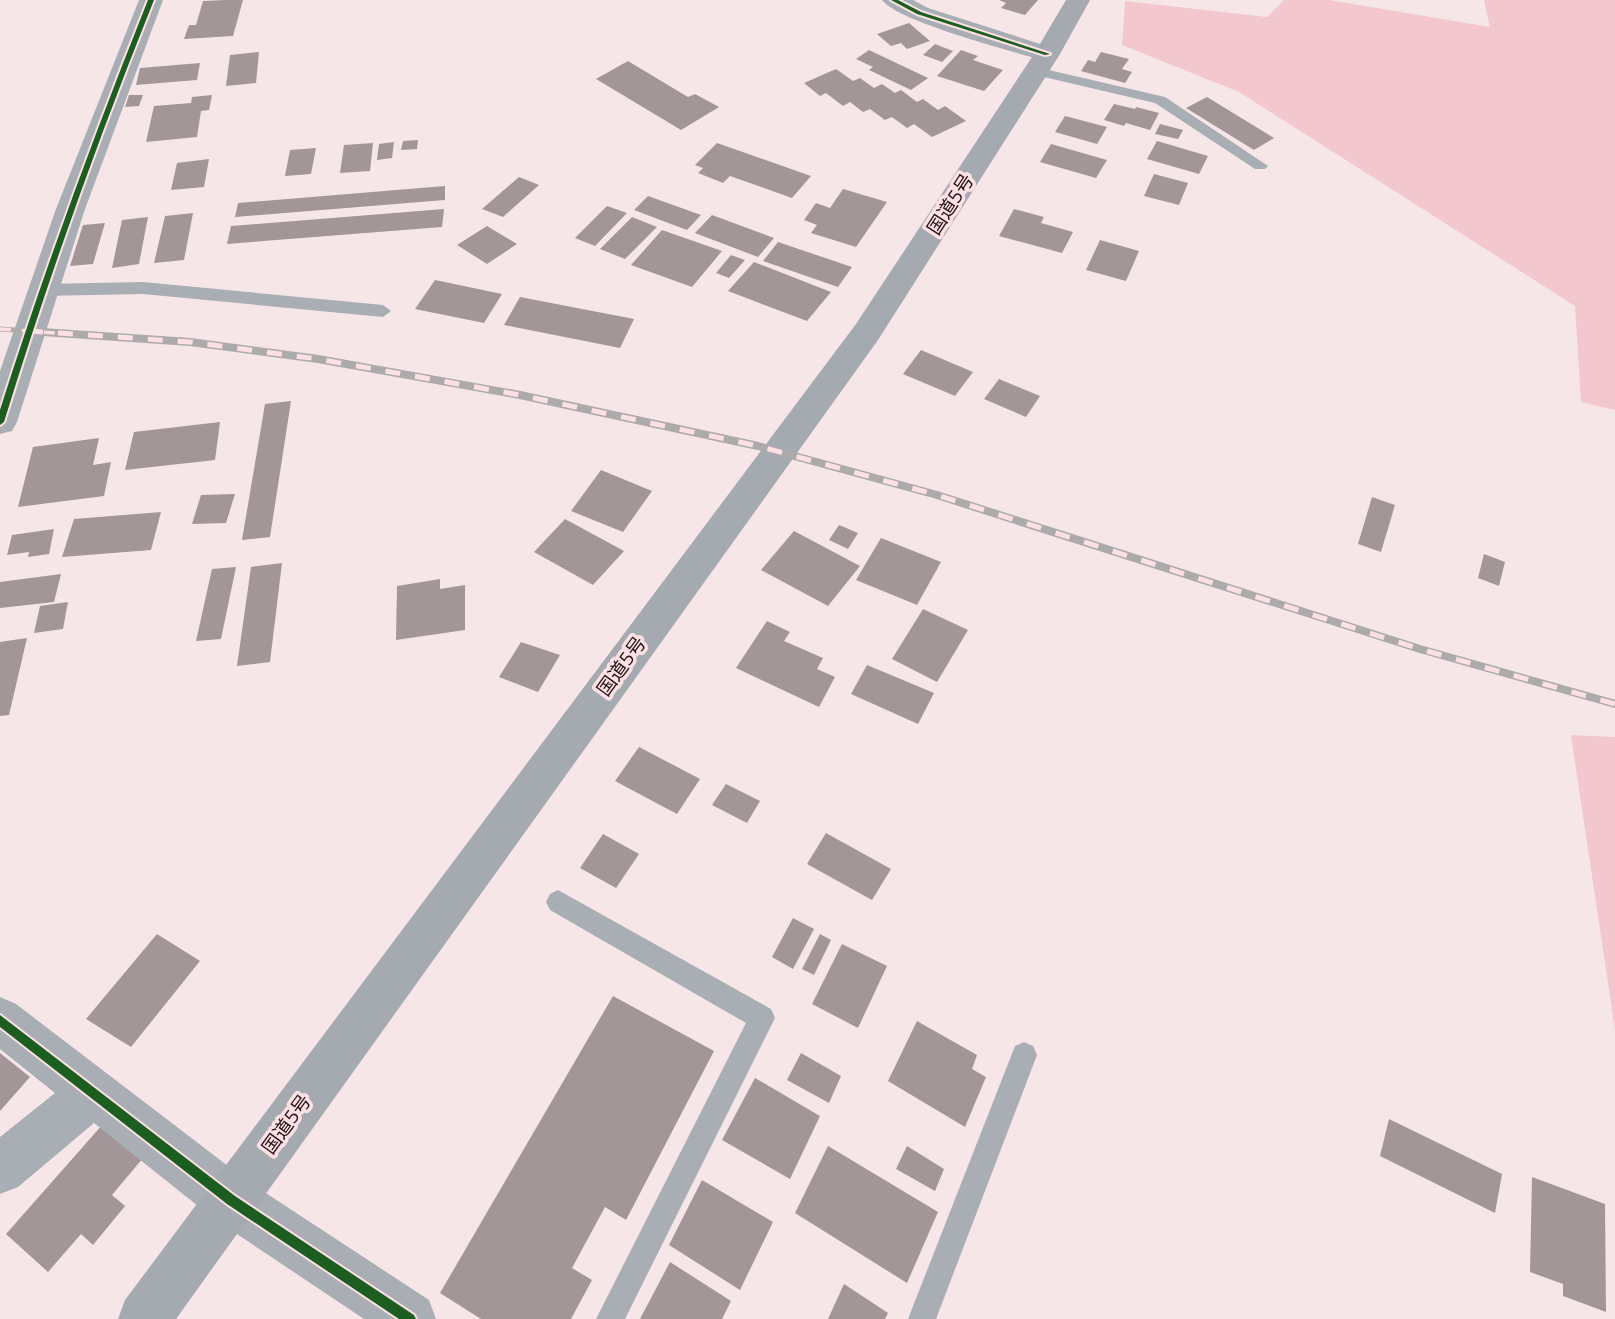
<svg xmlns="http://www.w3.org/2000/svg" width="1615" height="1319" font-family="'Open Sans','Noto Sans JP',sans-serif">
  <rect width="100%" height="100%" fill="#f7e6e8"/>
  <g fill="#f2c8ce">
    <polygon points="1284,0 1329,0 1490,27 1484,0 1615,0 1615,410 1581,402 1575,306 1239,92 1122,45 1125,1 1267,17"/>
    <polygon points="1571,735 1615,737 1615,1030"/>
  </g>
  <g fill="#a39698">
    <polygon points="225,0 243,0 233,36 184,39 189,25 196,25 203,1"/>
    <polygon points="999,0 1038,0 1025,15 1001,8 1006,3"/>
    <polygon points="909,23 930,41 907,49 901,43 891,46 877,34"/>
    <polygon points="935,44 953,51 942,62 923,55"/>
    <polygon points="869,50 928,78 911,90 869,70 873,67 856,59"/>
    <polygon points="961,50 978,56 973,60 1003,70 984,91 937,76"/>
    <polygon points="259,52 256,83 226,86 230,55"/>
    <polygon points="1101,52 1129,59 1122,69 1132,72 1125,83 1081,71 1088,60 1095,62"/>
    <polygon points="628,61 688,97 695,94 719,107 681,130 596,79"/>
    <polygon points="200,63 197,80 136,85 140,68"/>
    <polygon points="836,69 853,81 860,78 874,88 882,84 895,93 901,90 917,102 923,99 938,110 945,106 966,121 932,137 914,124 907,128 892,117 885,120 870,109 863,112 850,102 843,106 826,93 820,96 804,83"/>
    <polygon points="129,95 143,95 139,106 125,107"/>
    <polygon points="212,95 209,110 201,111 197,137 146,142 154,106 191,103 192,97"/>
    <polygon points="1207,97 1274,138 1254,150 1186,108"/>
    <polygon points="1114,104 1135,109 1136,107 1159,113 1150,130 1126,123 1124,126 1104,120"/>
    <polygon points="1065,116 1107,127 1097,144 1055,132"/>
    <polygon points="1160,124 1183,130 1178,139 1155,134"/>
    <polygon points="418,140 417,149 401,150 403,141"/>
    <polygon points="1157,141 1208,156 1199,174 1147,159"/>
    <polygon points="394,142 392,158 377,160 379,144"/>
    <polygon points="373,143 370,171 340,173 344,145"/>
    <polygon points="717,143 811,176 792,198 730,176 723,183 698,173 703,168 695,165"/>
    <polygon points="1051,144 1107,160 1096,178 1040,162"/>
    <polygon points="316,148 311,174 285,176 290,150"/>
    <polygon points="209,159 204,187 171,190 177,163"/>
    <polygon points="1154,174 1188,183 1179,205 1144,196"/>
    <polygon points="519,177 539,185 503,217 482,209"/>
    <polygon points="445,186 445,200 235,217 238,203"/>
    <polygon points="843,189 887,202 856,247 811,233 817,225 804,220 816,203 830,208"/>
    <polygon points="648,196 701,215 687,230 634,210"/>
    <polygon points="607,206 627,213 595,246 575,238"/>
    <polygon points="444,209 442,227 227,244 231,226"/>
    <polygon points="1014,209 1044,217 1041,223 1073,232 1062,253 999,236"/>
    <polygon points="193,213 184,260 154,263 165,216"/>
    <polygon points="712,215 774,238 758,257 695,233"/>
    <polygon points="148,217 139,264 112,268 122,220"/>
    <polygon points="632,217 657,227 625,259 600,249"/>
    <polygon points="105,223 93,264 70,266 83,225"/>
    <polygon points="487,226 517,244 487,264 457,245"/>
    <polygon points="662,230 722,251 692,287 631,265"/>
    <polygon points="1100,240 1139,251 1126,281 1086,270"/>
    <polygon points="778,242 852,267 838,287 763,261"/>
    <polygon points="731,255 745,260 729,278 716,273"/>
    <polygon points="754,262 831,292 807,321 728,291"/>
    <polygon points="435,280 502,294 484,323 415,309"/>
    <polygon points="520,297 634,319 620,348 504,325"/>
    <polygon points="921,350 973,372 955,396 903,374"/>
    <polygon points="999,379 1040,396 1026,417 984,399"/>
    <polygon points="291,401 270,537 242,540 265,404"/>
    <polygon points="220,422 215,460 125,470 134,432"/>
    <polygon points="99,438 93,465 111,462 104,496 18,507 33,447"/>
    <polygon points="601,470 652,491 623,532 571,511"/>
    <polygon points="235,494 226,523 192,524 201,495"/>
    <polygon points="1372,497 1395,505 1381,552 1358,544"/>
    <polygon points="161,512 151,550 62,557 74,519"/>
    <polygon points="565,519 624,551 593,585 534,552"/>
    <polygon points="839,525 858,533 848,549 829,540"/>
    <polygon points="54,529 49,554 28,557 29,552 7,555 12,535"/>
    <polygon points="794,531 860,566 828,606 761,570"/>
    <polygon points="881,538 941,562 917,605 856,580"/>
    <polygon points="1484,554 1505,562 1499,586 1478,578"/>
    <polygon points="282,563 270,662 237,666 251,567"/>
    <polygon points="236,567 221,639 196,641 212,569"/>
    <polygon points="61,574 54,602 0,608 0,582"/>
    <polygon points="440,579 440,589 465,585 465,630 396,640 397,586"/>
    <polygon points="68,602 63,629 34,633 40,606"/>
    <polygon points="923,609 968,630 937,682 892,659"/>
    <polygon points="767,621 790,632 784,641 823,658 817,669 835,677 819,707 736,668"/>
    <polygon points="27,638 9,715 0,716 0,642"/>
    <polygon points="521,642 560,655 538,692 499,677"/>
    <polygon points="867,665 934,693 918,724 851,694"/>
    <polygon points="639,747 700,779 677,814 615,781"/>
    <polygon points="726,784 760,801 747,823 712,805"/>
    <polygon points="826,833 891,869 872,900 807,864"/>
    <polygon points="603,834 639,854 616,888 580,868"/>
    <polygon points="793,918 814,929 793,969 772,957"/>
    <polygon points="157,934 200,961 131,1047 86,1019"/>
    <polygon points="820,934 831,940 814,975 802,969"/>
    <polygon points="842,944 887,966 858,1028 812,1004"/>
    <polygon points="613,996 714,1051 626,1220 605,1207 572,1268 592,1280 571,1319 481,1319 440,1293"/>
    <polygon points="917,1021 977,1055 972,1069 986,1077 965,1127 888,1081"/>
    <polygon points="0,1053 30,1077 0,1111"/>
    <polygon points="801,1053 841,1076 829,1103 787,1080"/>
    <polygon points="755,1078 820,1116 790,1179 722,1140"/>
    <polygon points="1389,1119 1502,1174 1495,1213 1380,1156"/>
    <polygon points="103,1124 143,1158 112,1195 125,1206 93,1245 81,1234 48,1272 6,1234"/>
    <polygon points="828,1146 938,1212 907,1283 795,1213"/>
    <polygon points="907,1146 944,1169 935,1191 896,1169"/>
    <polygon points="1532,1177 1605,1204 1606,1312 1563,1296 1563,1284 1530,1272"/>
    <polygon points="702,1180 773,1222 740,1290 669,1245"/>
    <polygon points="670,1262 731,1301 722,1319 640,1319"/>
    <polygon points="844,1284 888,1313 885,1319 828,1319"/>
  </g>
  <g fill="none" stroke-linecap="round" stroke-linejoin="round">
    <g fill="#a8aeb4" fill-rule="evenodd">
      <polygon points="1036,67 1165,97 1268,166 1265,169 1255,169 1155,103 1031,74 1031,68"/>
      <polygon points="143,282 383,305 391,311 383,317 143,294 41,296 33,290 41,284"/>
      <polygon points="558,890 771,1009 775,1018 625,1319 596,1319 746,1023 550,910 546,902 550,894"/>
      <polygon points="1024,1042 1033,1046 1037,1055 936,1319 908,1319 1015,1046"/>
    </g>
    <g fill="#a8aeb4" fill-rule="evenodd">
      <polygon points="139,0 163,0 85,209 17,422 12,431 0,434 0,371 56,209"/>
      <path d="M882,0h31l15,8 128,41 4,5 -4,5 -9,3 -9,-3c-30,-9 -141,-38 -156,-59z"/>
      <polygon points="0,997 16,1004 249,1182 429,1300 436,1319 364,1319 213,1218 94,1123 18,1187 0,1194 0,1137 55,1093 0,1049"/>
    </g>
    <polygon fill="#a5a9b0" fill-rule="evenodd" points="1066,0 1090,0 1060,54 878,340 176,1319 118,1319 125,1300 856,324 1034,54"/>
    <g stroke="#adaaac" stroke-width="5">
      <polyline id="rail-far1" points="0,329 56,333"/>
    </g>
    <g stroke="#adaaac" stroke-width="8">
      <polyline id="rail" points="28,331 190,342 318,359 520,395 758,446 937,495 1420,649 1615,704"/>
    </g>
    <use href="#rail-far1" stroke="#fde0e3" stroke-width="3.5" stroke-dasharray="11" stroke-linecap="butt"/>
    <use href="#rail" stroke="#fde0e3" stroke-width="5" stroke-dasharray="15" stroke-linecap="butt"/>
    <g stroke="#fde0e3" stroke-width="4">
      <g id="cycleway">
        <path d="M148,0h6c-56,139 -106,279 -150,422l-4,3v-15c44,-139 94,-275 148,-410z"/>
        <polygon points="891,0 898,0 921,12 1050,54 1045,55 917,14"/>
        <polygon points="0,1015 235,1196 414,1315 416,1319 399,1319 227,1204 0,1027"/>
      </g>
    </g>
    <use href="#cycleway" fill="#1b5e20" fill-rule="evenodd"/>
  </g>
  <g text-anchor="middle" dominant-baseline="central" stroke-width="7" stroke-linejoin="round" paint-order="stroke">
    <g font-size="19" fill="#1f1315" stroke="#fde0e3">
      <text transform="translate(950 204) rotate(-57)">国道5号</text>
      <text transform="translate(621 666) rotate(-54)">国道5号</text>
      <text transform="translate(286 1124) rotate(-54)">国道5号</text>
    </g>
  </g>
</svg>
